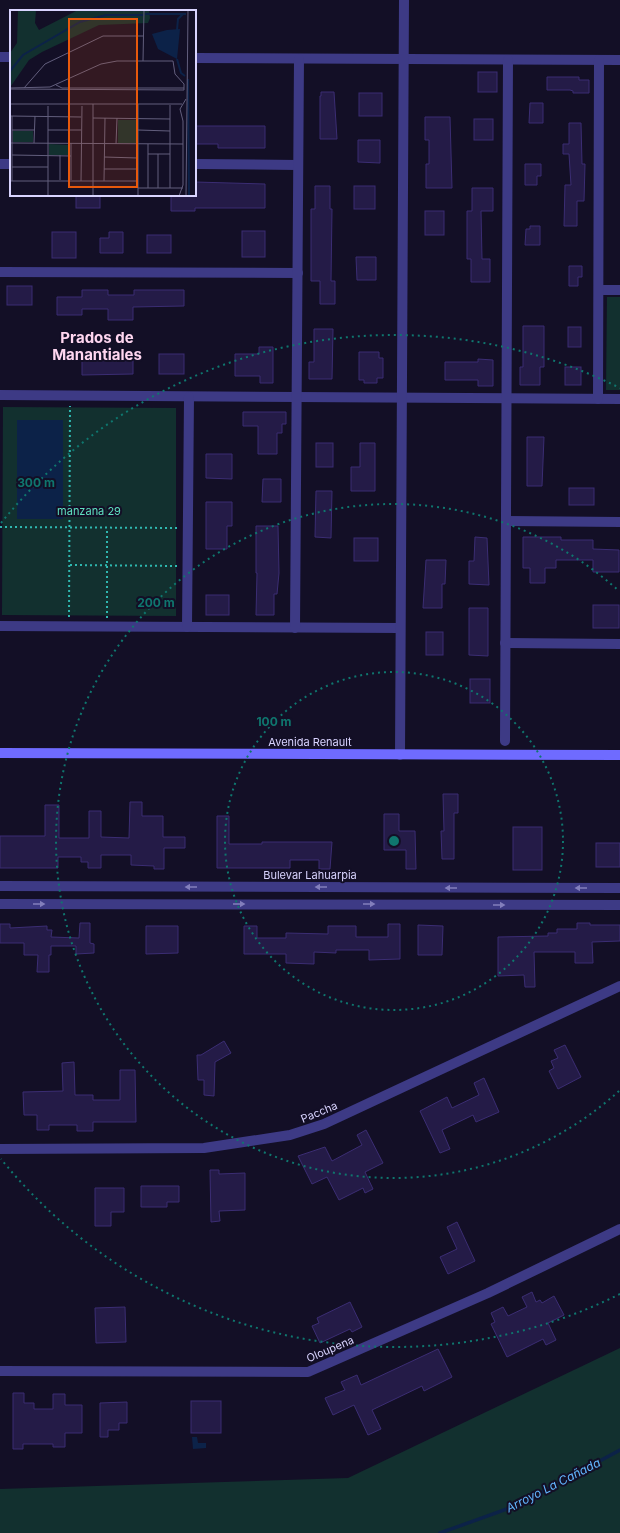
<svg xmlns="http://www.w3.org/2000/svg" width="620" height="1533" font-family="Inter,sans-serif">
  <rect width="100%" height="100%" fill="#130f26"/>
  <g fill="#12302f">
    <polygon points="607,297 620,297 620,390 606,390"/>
    <polygon points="3,407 176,408 176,616 2,615"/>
    <polygon points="620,1348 620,1533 0,1533 0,1489 348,1478"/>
  </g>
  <g fill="#0c2248">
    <rect x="17" y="420" width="46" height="99"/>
    <polygon points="192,1437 197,1437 198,1443 206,1443 206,1448 193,1449"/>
  </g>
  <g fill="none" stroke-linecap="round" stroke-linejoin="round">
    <polyline stroke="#0c2248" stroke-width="3.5" points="440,1533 518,1505 620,1450"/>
  </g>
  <g fill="#241b47" stroke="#3b2d73">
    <rect x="478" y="72" width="19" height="20"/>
    <polygon points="547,77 579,77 579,80 589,80 589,93 573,93 573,91 570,90 547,90"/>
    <polygon points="321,92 334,92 337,139 320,139 320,96 321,96"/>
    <rect x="359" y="93" width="23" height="23"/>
    <polygon points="530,103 543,103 543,123 529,123"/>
    <polygon points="425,117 450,117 452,188 426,188 426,164 429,164 429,140 425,140"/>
    <rect x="474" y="119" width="19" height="21"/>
    <polygon points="569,123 581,123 582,164 585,164 584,201 577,201 577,226 564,226 565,185 571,185 569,154 563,154 563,144 569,144"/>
    <polygon points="195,126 265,126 265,148 218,148 218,144 195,144"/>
    <polygon points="358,140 380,140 380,163 358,162"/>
    <polygon points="525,164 541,164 541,176 537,176 537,185 525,185"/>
    <polygon points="195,182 265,184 265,208 195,208 195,211 171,211 171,195 195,195"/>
    <polygon points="315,186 330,186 330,209 332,209 331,281 335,281 335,304 320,304 320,281 311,281 311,209 315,209"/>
    <rect x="354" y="186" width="21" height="23"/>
    <polygon points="472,188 493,188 493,211 481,211 482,259 490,259 490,282 471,282 471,259 467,259 467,211 472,211"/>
    <rect x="76" y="195" width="24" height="13"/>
    <rect x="425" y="211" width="19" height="24"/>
    <polygon points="530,226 540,226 540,245 525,245 526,229 530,229"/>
    <rect x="242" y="231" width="23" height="26"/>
    <rect x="52" y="232" width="24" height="26"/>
    <polygon points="109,232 123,232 123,253 100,253 100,238 109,238"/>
    <rect x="147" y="235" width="24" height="18"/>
    <polygon points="356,257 376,257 376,280 357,280"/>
    <polygon points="569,266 582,266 582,277 578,277 578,286 569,286"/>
    <rect x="7" y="286" width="25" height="19"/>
    <polygon points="82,290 108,290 108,295 134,295 134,290 184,290 184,306 133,307 133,320 108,320 108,309 82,309 82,315 57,315 57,297 82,297"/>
    <polygon points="523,326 544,326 544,367 540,367 540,385 520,385 520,367 523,367"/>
    <rect x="568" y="327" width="13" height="20"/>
    <polygon points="314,329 333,329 332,379 309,379 309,362 314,362"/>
    <polygon points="259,347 273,347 273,383 260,383 260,376 235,376 235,354 259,354"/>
    <polygon points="82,352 133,353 133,374 82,375"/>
    <polygon points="359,352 379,352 379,358 383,358 383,378 377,378 377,383 364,383 364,380 359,380"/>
    <rect x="159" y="354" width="25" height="20"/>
    <polygon points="478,359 493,360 493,386 478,386 478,380 445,380 445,362 478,362"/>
    <rect x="565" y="367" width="16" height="18"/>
    <polygon points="243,412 286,412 286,424 282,424 282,433 277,433 277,454 258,454 258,426 243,426"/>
    <polygon points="527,437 544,437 542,486 527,486"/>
    <rect x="316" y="443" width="17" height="24"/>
    <polygon points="360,443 375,443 375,491 351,491 351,467 360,467"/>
    <polygon points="206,454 232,454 232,479 206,478"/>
    <polygon points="263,479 281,479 281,502 262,502"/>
    <rect x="569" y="488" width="25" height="17"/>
    <polygon points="316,491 332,491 331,538 315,537"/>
    <polygon points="206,502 232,502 232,526 227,526 227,549 206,549"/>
    <polygon points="256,526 278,526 279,573 277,594 274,594 274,615 256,615 257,573 256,573"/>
    <polygon points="475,537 487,538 489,585 469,584 469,561 474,561"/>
    <polygon points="523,537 561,537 561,540 593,540 593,549 619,550 619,572 593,572 593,560 556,560 556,568 545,568 545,583 530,583 530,568 523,568"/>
    <rect x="354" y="538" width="24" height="23"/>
    <polygon points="426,560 446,560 445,584 442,584 442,608 423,608"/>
    <rect x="206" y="595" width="23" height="20"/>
    <rect x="593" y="605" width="26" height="23"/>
    <polygon points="469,608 488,608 488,656 469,655"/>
    <rect x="426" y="632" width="17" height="23"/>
    <rect x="470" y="679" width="20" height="24"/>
    <polygon points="443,794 458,794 458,813 454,813 454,859 442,859 441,831 444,831"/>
    <polygon points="130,802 142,802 142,816 163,816 163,837 185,837 185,848 164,848 164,869 154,869 154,866 131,865 131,855 101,855 101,868 88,868 88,862 81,862 81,857 58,857 58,868 0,868 0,836 45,836 45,805 59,805 59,838 89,838 89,811 101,811 101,837 129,838"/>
    <polygon points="384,814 399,814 399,831 415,831 416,869 406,869 406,850 384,850"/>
    <polygon points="217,816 229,816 229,844 262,844 262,842 332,842 330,869 319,869 319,860 290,860 290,868 217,868"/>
    <rect x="513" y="827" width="29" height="43"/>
    <rect x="596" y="843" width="24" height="24"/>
    <polygon points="80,923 90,923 90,943 94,944 94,953 76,954 76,946 51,946 51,955 49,955 49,972 37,972 38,955 24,955 24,943 0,943 0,924 10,924 10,928 47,926 47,930 52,930 51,937 79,938"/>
    <polygon points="577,923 590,923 590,925 620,925 620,941 592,942 593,963 575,963 575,952 534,952 535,987 525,987 524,975 498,976 498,937 548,936 548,933 557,933 557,929 577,929"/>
    <polygon points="388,924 400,924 400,959 369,960 369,950 336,950 336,953 314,952 314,964 286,963 286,954 244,954 244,926 257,926 257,938 286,938 286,933 328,934 328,926 356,926 356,937 388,937"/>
    <polygon points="418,925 443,926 442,955 418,955"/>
    <polygon points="146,926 178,926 178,953 146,954"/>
    <polygon points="224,1041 231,1053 215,1062 214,1096 204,1095 204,1080 198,1080 197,1055 201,1055"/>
    <polygon points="565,1045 581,1077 558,1089 549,1071 554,1068 551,1061 558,1058 554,1050"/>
    <polygon points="74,1062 75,1095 93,1095 93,1100 120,1100 120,1070 135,1070 136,1122 93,1122 93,1131 77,1131 77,1125 49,1125 49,1130 37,1130 37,1115 24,1115 23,1092 63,1091 62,1063"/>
    <polygon points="484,1078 499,1112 476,1122 473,1115 442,1130 450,1149 440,1153 420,1111 447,1097 452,1108 479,1095 474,1083"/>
    <polygon points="366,1130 383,1163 365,1172 373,1189 365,1193 363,1188 339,1200 327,1177 312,1184 298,1156 325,1147 332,1161 362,1145 357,1135"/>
    <polygon points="210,1170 219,1170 219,1174 245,1173 245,1210 219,1211 220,1221 211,1222"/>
    <polygon points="141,1186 179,1186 179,1202 167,1202 167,1207 141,1207"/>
    <polygon points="95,1188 124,1188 124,1212 111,1212 111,1226 95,1226"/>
    <polygon points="457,1222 475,1261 448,1274 440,1257 457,1249 447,1227"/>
    <polygon points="532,1292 536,1302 540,1300 542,1303 554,1296 564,1315 548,1323 556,1340 546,1345 543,1339 507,1357 491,1324 495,1322 491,1313 503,1307 508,1316 527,1307 522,1297"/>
    <polygon points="350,1302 362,1327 352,1332 350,1329 320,1343 312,1326 319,1323 317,1318"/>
    <polygon points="125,1307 126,1342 96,1343 95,1308"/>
    <polygon points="438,1349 452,1377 424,1391 422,1386 372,1410 381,1429 368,1435 354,1405 333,1415 325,1398 345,1390 341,1382 357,1375 361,1385"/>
    <polygon points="13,1393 24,1393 24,1403 34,1403 34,1409 53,1409 53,1394 65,1394 65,1405 82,1405 82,1433 65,1433 65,1447 53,1447 53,1444 23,1444 23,1449 13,1449"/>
    <rect x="191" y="1401" width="30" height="32"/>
    <polygon points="127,1402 127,1423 119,1423 119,1430 108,1430 108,1437 100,1437 100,1403"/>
  </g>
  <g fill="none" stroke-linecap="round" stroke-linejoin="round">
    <g stroke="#2fb8b0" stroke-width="2" stroke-dasharray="2 3" stroke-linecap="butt">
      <polyline points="0,527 179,528"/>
      <polyline points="70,565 178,566"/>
      <polyline points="69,617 70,406"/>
      <polyline points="107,618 107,528"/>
    </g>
    <g stroke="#3d3a85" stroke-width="10">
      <polyline points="0,57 11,57"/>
      <polyline points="195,58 620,60"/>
      <polyline points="0,164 11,164"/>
      <polyline points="195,164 298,165"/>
      <polyline points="0,272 298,273"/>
      <polyline points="599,290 620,290"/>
      <polyline points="0,395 620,399"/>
      <polyline points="598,399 599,60"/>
      <polyline points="506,521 620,522"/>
      <polyline points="0,626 400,628"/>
      <polyline points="187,627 189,397"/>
      <polyline points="295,628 299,59"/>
      <polyline points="505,643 620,644"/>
      <polyline points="505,741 508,60"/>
      <polyline points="400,755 404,0"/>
      <polyline points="0,886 620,888"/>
      <polyline points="0,904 620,905"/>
      <polyline points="0,1149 204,1148 290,1135 324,1124 620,986"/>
      <polyline points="0,1371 308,1372 488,1293 620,1229"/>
    </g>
    <polyline stroke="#6f6bff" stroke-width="10" points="0,753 620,755"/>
  </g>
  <defs><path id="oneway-solid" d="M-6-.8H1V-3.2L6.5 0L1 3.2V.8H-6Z"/></defs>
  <g fill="#837fbc">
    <use href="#oneway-solid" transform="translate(191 887) rotate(-180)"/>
    <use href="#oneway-solid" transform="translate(321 887) rotate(-180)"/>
    <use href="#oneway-solid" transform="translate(451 888) rotate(-180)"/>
    <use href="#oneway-solid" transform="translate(581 888) rotate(-180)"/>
    <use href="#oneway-solid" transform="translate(39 904)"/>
    <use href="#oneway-solid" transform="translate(239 904)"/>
    <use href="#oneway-solid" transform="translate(369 904)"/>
    <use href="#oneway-solid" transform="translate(499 905)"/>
  </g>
  <g fill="none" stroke="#0f766e" stroke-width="2" stroke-dasharray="2 4">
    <circle cx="394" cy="841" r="169"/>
    <path d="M619 1091A337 337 0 1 1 619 591"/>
    <path d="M620 1294A506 506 0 0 1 1 1159M1 523A506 506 0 0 1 620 388"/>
  </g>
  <g text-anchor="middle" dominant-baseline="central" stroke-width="4" stroke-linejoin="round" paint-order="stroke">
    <g font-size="11" fill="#5fe0c0" stroke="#130f26">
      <text x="89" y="511">manzana 29</text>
    </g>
    <g font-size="11" fill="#d9d4ff" stroke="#130f26">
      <text x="310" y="742">Avenida Renault</text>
      <text x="310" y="875">Bulevar Lahuarpia</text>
      <text transform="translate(319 1112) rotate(-22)">Paccha</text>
      <text transform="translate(330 1349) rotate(-23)">Oloupena</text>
    </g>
    <g font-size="12" font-style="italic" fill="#62b6ff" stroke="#130f26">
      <text transform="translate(553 1485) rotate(-27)">Arroyo La Cañada</text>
    </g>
    <g font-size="15" font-weight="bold" fill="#ffd6f0" stroke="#130f26">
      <text x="97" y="337">Prados de<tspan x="97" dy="17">Manantiales</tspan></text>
    </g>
  </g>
  <g transform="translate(10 10)">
    <rect width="186" height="186" fill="#130f26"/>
    <path d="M8,0h18l-1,13 4,7 39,-20h71l1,8 -2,5 -49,2 -57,27 -13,8 -18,26 -1,-33 7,-10zM108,110h19v23h-19zM3,121h20v11h-20zM39,134l21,1v10h-21z" fill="#12302f"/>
    <path d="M170,19l-3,30 -19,-10 -6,-15 15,-4z" fill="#0c2248"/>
    <path fill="none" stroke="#0c2248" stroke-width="2" d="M135,4h41M167,20l1,-11 5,-5M167,49l4,14 4,3M0,61l13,-16 57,-33 26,-7h37M178,69l1,117"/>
    <path fill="none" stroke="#625e7d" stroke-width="1" d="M133,51l1,-51M46,75l6,3h122M0,78l40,-1 51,-23 16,-3h56l2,13 9,10v6l-174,-1M14,78l21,-24 58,-28h40M0,94h172M0,106l71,1M83,108l77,1M2,120h23M38,120h33M128,120l32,1M0,133l173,1M24,133l1,-27M106,134l1,-26M138,144h22M2,145l59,1M94,147l34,1M2,157h36M94,159h34M50,170v-25M61,170v-37M0,171h128M2,171v-65M71,171l1,-75M94,171l1,-63M128,178h45M138,178v-44M148,178v-34M160,178v-83M38,186v-90M83,186v-92M128,186v-92M169,186l4,-11v-64l-3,-12 6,-10M176,186l2,-186"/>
    <path fill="#e8590c" fill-opacity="0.15" stroke="#e8590c" stroke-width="2" d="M59,9h68v168h-68z"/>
    <rect width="186" height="186" fill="none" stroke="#d9d4ff" stroke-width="2"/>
  </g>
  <circle cx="394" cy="841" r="6" fill="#0f766e" stroke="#130f26" stroke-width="2"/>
  <g font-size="12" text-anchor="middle" font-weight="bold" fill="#0f766e" stroke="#130f26" stroke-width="4" stroke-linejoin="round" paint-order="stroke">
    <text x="36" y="487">300 m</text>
    <text x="156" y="607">200 m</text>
    <text x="274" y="726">100 m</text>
  </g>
</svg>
